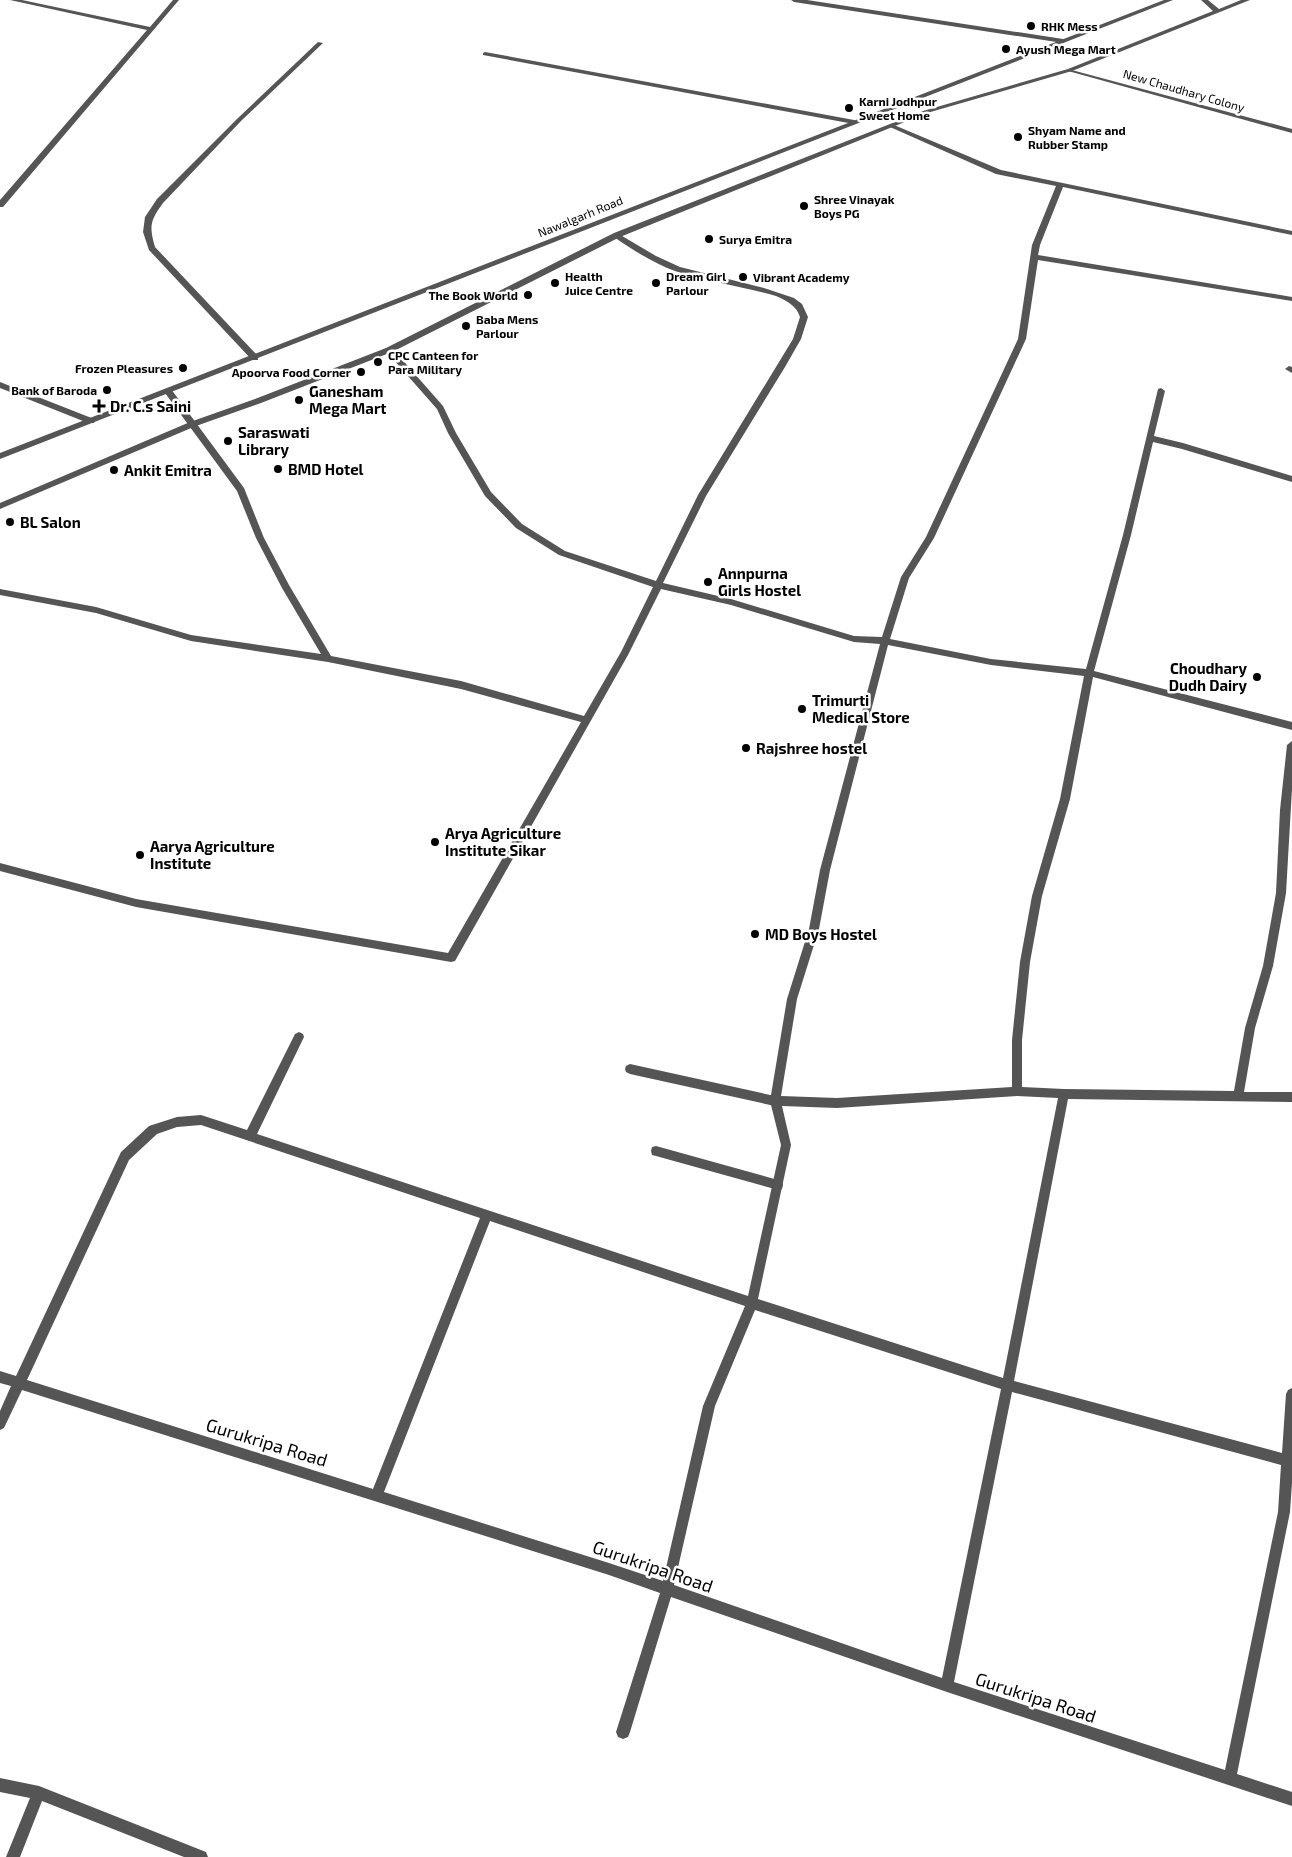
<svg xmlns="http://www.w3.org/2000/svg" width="1292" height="1857" font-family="'Exo 2',sans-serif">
  <rect width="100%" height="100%" fill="#fff"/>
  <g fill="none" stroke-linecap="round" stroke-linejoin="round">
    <g fill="#555" fill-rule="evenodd">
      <polygon points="485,52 854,120 857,122 854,124 483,55 483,53"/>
      <polygon points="630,1064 775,1096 779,1098 780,1101 779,1104 775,1106 630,1074 626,1072 625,1069 626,1066"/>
      <polygon points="656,1146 778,1180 782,1181 783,1185 782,1189 778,1190 656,1156 652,1155 651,1151 652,1147"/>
    </g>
    <g fill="#555" fill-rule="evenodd">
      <polygon points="10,0 22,0 150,27 173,0 179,0 3,207 0,207 0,200 147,30"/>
      <polygon points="791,0 807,0 1063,39 1066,41 1063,43 794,2"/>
      <path d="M318,42l5,1 -82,78 -78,82c-13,18 -14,23 -8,44l103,109v4h-6l-103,-110 -6,-18 2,-15 12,-18 80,-80z"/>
      <polygon points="1068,69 1292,129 1292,133 1068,71"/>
      <path d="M890,125h4l107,45 291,61v4l-229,-48 -23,58 -2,10 254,42v4l-254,-41 -12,79 -92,199 -25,40 -19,61 101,20 95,10 37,-134 35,-146 3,-1 4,3 -11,45 29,7 109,33v6l-110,-33 -29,-7 -22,93 -37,136 198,51v8l-199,-53 -23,122 -28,97 -12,66 -8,78v47l42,2 170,2 11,-63 18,-62 13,-73 4,-83 7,-65 5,-4v48l-6,104 -13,73 -18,62 -11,64h48v10l-224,-3 -54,282 268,72 4,-59 2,-4 4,-2v95l-2,29 -53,262 55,18v14l-345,-114 -276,-95 -41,135 -2,5 -5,2 -5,-2 -2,-5 44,-139 -51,-18 -587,-185 -18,38 -4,2v-19l11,-25 -11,-3v-12l16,5 105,-224 28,-26 28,-9 24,-2 46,15 48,-96 4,-2 4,2 1,3 -47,97 491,162 33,-151 -11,-44 17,-102 22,-70 11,-59 60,-226 -26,-2 -123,-37 -70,-16 -33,66 -173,306 -4,1 -315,-55 -136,-36v-8l136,36 312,54 133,-231 -120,-33 -133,-27 -137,-21 -95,-28 -96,-18v-6l96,18 95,28 130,19 -39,-66 -26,-50 -19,-47 -72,-98 -1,-2 4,-3 3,1 73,99 20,50 25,47 42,71 130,25 123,35 37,-64 32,-65 -94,-32 -43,-27 -31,-32 -37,-63 -11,-24 -52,-59 1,-2h6l51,58 13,27 35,59 31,32 43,27 91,30 42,-86 95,-156 7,-22c-4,-12 -13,-16 -24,-21 -34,-10 -69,-14 -101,-25 -22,-8 -42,-21 -61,-34l-1,-2 4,-2 39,23 24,11 84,21 30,10 8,6 6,13 -7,22 -16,28 -79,129 -43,87 68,16 123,37 28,1 19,-60 25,-40 92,-198 14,-94 24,-59 -60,-12 -106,-47zM888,645l103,20 93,11 -24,123 -28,97 -12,66 -8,78v47l-175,11 -56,-2 16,-97 22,-70 11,-59zM1017,1096l41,2 -55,280 -245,-79 33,-154 -9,-39 55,2zM201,1125l279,93 -107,271 -346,-109 102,-220 28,-26 20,-7zM490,1221l255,85 -42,100 -40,175 -54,-18 -225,-71zM755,1310l246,79 -59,289 -268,-93 41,-179zM1012,1392l269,73 -3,47 -53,258 -271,-88z"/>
      <polygon points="1289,366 1292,367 1292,373 1285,369"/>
      <polygon points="0,382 94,419 95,421 94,423 88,423 0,388"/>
      <polygon points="0,1778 39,1786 206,1852 208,1857 184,1857 42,1801 20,1857 6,1857 30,1798 0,1792"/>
    </g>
    <g fill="#555" fill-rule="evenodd">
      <polygon points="1164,0 1173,0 0,459 0,453"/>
      <polygon points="1201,0 1208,0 1219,9 1241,0 1250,0 1072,71 927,113 620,237 392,352 261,403 196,426 0,509 0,503 190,422 255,399 386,348 614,233 923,111 1068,69 1213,11"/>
    </g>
  </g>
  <g fill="#000" stroke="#fff" stroke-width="2">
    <circle cx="1031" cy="26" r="5"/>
    <circle cx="1006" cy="49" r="5"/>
    <circle cx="849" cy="108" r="5"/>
    <circle cx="1018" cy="137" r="5"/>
    <circle cx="804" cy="206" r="5"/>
    <circle cx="709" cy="239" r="5"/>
    <circle cx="743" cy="277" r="5"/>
    <circle cx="555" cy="283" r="5"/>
    <circle cx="656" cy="283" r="5"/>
    <circle cx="528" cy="295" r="5"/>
    <circle cx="466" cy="326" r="5"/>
    <circle cx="378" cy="362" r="5"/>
    <circle cx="183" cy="368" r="5"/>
    <circle cx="361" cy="372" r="5"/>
    <circle cx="107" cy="390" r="5"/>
    <circle cx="299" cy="400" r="5"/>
    <path d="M96.5 398.5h5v5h5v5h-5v5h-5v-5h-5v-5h5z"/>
    <circle cx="228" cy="441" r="5"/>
    <circle cx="278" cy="469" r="5"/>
    <circle cx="114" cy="470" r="5"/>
    <circle cx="10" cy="522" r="5"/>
    <circle cx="708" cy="582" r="5"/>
    <circle cx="1257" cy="677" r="5"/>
    <circle cx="802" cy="709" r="5"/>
    <circle cx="746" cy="748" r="5"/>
    <circle cx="435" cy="842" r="5"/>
    <circle cx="140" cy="855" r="5"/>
    <circle cx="755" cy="934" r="5"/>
  </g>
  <g text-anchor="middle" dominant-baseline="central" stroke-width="5" stroke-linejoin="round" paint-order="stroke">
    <g font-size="12" font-weight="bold" fill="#000" stroke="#fff" text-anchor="start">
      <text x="1041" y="26">RHK Mess</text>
      <text x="1016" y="49">Ayush Mega Mart</text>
      <text x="859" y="101">Karni Jodhpur<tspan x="859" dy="14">Sweet Home</tspan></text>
      <text x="1028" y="130">Shyam Name and<tspan x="1028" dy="14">Rubber Stamp</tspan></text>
      <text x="814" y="199">Shree Vinayak<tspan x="814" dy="14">Boys PG</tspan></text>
      <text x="719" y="239">Surya Emitra</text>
      <text x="565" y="276">Health<tspan x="565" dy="14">Juice Centre</tspan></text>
      <text x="666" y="276">Dream Girl<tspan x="666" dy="14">Parlour</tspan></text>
      <text x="753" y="277">Vibrant Academy</text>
      <text x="518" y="295" text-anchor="end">The Book World</text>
      <text x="476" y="319">Baba Mens<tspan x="476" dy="14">Parlour</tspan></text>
      <text x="388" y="355">CPC Canteen for<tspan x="388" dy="14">Para Military</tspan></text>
      <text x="173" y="368" text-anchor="end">Frozen Pleasures</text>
      <text x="351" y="372" text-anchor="end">Apoorva Food Corner</text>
      <text x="97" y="390" text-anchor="end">Bank of Baroda</text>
    </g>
    <g font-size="12" fill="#000" stroke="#fff">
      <text transform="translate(1184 90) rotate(16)">New Chaudhary Colony</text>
      <text transform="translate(580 216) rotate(-22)">Nawalgarh Road</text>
    </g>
    <g font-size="15" font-weight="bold" fill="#000" stroke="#fff" text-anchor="start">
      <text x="309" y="391">Ganesham<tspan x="309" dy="17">Mega Mart</tspan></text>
      <text x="110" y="406">Dr. C.s Saini</text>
      <text x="238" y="432">Saraswati<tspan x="238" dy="17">Library</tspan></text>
      <text x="288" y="469">BMD Hotel</text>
      <text x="124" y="470">Ankit Emitra</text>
      <text x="20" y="522">BL Salon</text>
      <text x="718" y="573">Annpurna<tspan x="718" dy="17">Girls Hostel</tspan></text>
      <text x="1247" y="668" text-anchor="end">Choudhary<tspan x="1247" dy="17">Dudh Dairy</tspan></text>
      <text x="812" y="700">Trimurti<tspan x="812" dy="17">Medical Store</tspan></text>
      <text x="756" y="748">Rajshree hostel</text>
      <text x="445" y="833">Arya Agriculture<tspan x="445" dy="17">Institute Sikar</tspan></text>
      <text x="150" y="846">Aarya Agriculture<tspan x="150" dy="17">Institute</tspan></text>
      <text x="765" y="934">MD Boys Hostel</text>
    </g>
    <g font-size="18" fill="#000" stroke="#fff">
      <text transform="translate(267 1442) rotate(17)">Gurukripa Road</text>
      <text transform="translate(653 1566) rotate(19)">Gurukripa Road</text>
      <text transform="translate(1036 1697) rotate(18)">Gurukripa Road</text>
    </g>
  </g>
</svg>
